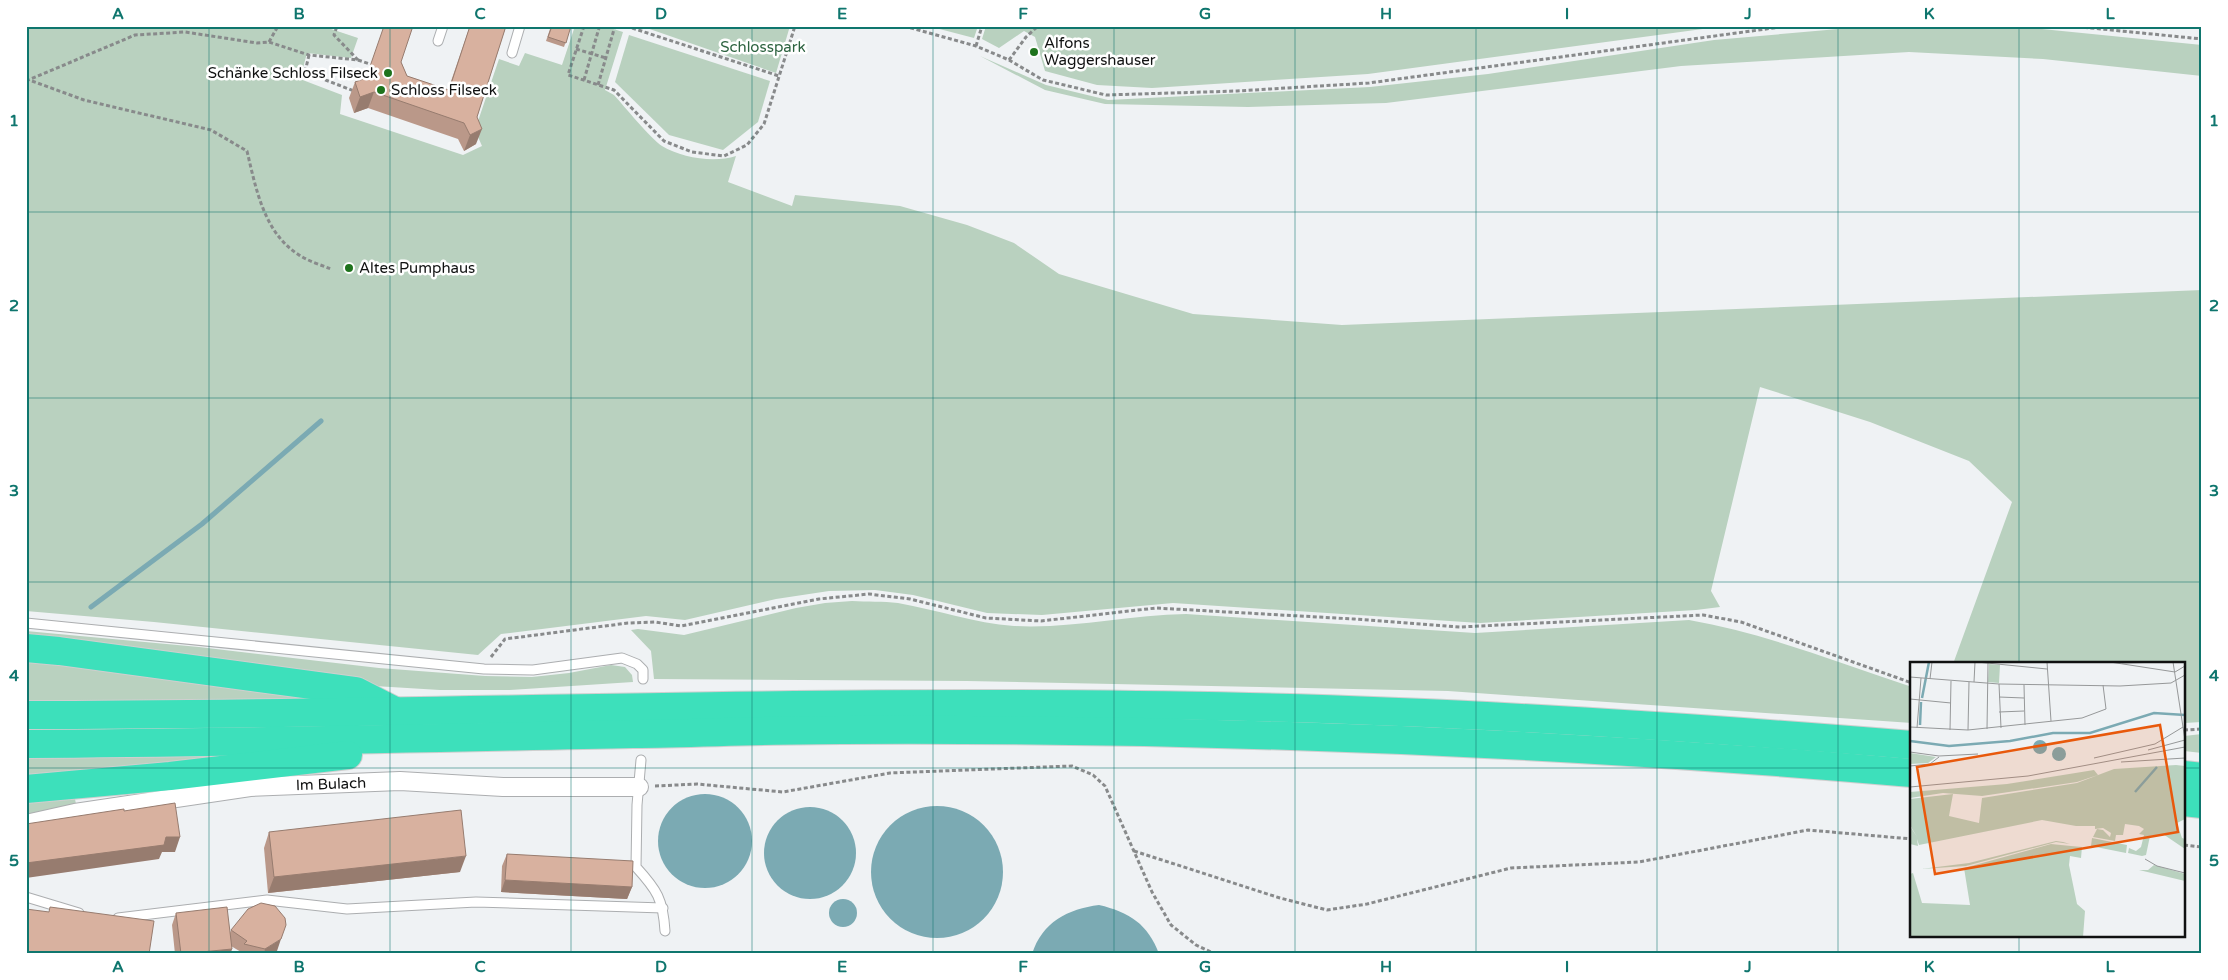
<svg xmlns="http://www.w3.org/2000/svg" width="2228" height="980" font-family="'Varela Round',sans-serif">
  <rect width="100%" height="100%" fill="#eff2f4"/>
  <g fill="#b9d1bf">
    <path d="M26,26h296l36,12 -7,20 -44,-5 -7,26 42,16 -2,19 123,41 19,-9 -7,-16 24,-71 20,7 6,-13 37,12 13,-39h29l19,6 -18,58 9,5c11,12 36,43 48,51 20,12 52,17 74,10l-8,26 64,24 3,-11 105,11 67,19 47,18 45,31 134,40 149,11 860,-35v432l-18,1v-59h-231l59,-162 -43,-41 -99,-39 -110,-35 -49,204 9,16 -24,3 -216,13 -307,-20 -131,12 -55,-2 -74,-18 -38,-5 -46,1 -53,8 -91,21 -39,-4 -145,18 -23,21 -324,-33 -128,-11z"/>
    <polygon points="641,26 790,26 776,73"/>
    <polygon points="928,26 978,26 974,38"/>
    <polygon points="986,26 1725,26 1368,74 1152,88 1097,85 1045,71 1035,37 1024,31 999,48 982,39"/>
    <polygon points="2012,26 2202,45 2202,76 2043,59 1909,52 1681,66 1386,103 1248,107 1105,104 1045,90 980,56 1046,85 1108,100 1370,87 1488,74 1714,40 1861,27"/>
    <polygon points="629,35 770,81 758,122 723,150 669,135 615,82"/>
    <path d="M852,601c15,1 31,0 46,2 40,7 76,20 116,23 58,3 115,-11 172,-12l289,19 214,-13c76,13 150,43 223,67v36l-464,-32 -481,-10 -313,-2 -3,-28 -20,-21 7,-1 46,6 112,-27 29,-5z"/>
    <polygon points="26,631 199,647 379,668 485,676 532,677 569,673 611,665 625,667 632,675 633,682 510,690 440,690 358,685 26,644"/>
    <polygon points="26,660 312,697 310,702 26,705"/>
    <polygon points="2202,734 2202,753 2184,751 2184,736"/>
    <polygon points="254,754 26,784 26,755"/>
    <polygon points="75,799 77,809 26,820 26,803"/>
  </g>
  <g fill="#7baab3">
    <circle cx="705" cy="841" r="47"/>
    <circle cx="937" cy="872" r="66"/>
    <circle cx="810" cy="853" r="46"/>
    <circle cx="843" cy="913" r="14"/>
    <path d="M1099,905c30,7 49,19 60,49h-127c10,-32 36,-45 67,-49z"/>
  </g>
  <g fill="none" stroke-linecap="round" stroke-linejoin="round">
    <polyline stroke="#7baab3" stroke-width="5" points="91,607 202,524 321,421"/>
    <g stroke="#acaeb0" stroke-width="11">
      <g id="lane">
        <polyline points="438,41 443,26"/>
        <polyline points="512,53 520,26"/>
        <polyline points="26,623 484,669 533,670 622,658 637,664 643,670 643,679"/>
        <path d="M641,760l-4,45 -1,62c21,23 27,32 29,64"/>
        <polyline points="26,897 79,913"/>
        <polyline points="118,918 267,900 347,909 476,902 663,908"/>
      </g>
    </g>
    <g stroke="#acaeb0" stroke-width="20">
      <polyline id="street" points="26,824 75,813 250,787 400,781 503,787 639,787"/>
    </g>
    <g stroke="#cfcfcf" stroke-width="30">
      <g id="highway">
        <polyline points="26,648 59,651 356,691 393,710"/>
        <path d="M26,715c408,0 816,-18 1223,-8 222,5 442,20 663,38"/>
        <path d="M26,744c202,-1 405,-6 607,-10 70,-1 139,-4 209,-4 357,-2 714,12 1070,43"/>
        <polyline points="2184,775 2202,777"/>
        <polyline points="26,789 170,776 348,755"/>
        <polyline points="2184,802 2202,804"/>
      </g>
    </g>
    <g stroke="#888a8b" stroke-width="3" stroke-dasharray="4 2.5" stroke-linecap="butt">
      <polyline points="584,26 568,75 614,90 664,141 692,152 724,156 747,145 764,124 795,26"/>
      <polyline points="626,26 779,76"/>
      <polyline points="746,26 751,28"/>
      <polyline points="904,26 976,46 1009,60 1043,80 1106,95 1237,91 1369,83 1788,26"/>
      <polyline points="2071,26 2202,39"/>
      <polyline points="269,42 278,26"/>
      <polyline points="976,46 982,26"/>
      <polyline points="576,49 606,58"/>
      <polyline points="309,55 305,72 354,91"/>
      <polyline points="358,60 370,64"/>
      <polyline points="1009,60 1026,37 1038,26"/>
      <polyline points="584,80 599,28"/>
      <polyline points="26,81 135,35 185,32 257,43 269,42 309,55 358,60 334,35 337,26"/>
      <path d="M32,81l52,19 127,30 36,21c9,38 17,82 52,104 9,6 22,10 32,14"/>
      <polyline points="598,85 615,26"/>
      <polyline points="491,657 505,639 628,623 655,622 681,626 819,599 869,594 910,599 986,618 1041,621 1156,608 1354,619 1460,627 1703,615 1741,622 1912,683"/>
      <polyline points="2184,730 2202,729"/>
      <polyline points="655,786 697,784 783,792 890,773 1072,766 1093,775 1105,786 1152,892 1171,925 1196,945 1215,954"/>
      <polyline points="2184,845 2202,847"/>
      <polyline points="1134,851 1280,898 1327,910 1367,904 1511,868 1639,862 1808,830 1912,839"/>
    </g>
    <use href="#lane" stroke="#fff" stroke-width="9"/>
    <use href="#street" stroke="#fff" stroke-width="18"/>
    <use href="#highway" stroke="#3de0bb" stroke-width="28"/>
  </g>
  <g fill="#ba9889">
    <polygon points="470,26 506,26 477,117 476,144 464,151 458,139 368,108 354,113 349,98 355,82 401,62 407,76 448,90"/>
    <polygon points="551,26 571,26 564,47 546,41"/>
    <polygon points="269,832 460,872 268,893 264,848"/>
    <polygon points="507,854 632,887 627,899 501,892 502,866"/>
    <polygon points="176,913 230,933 231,930 277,951 273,954 241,954 241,952 231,946 232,949 230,954 175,954 172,925"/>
  </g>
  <g fill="#977c6f">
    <polygon points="374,92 368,108 354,113 360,97"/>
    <polygon points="482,129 476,144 464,151 470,135"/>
    <polygon points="166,837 180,837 175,852 162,852 159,859 26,878 26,863"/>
    <polygon points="466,856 460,872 268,893 274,877"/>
    <polygon points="505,880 632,887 627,899 501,892"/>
    <polygon points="281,939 277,951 273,954 264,954 265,949"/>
    <polygon points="232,949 230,954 187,954"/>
  </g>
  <g fill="#d8b19f" stroke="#977c6f">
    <polygon points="384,26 413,26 401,62 407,76 449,90 470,26 506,26 477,117 482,129 470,135 464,123 374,92 360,97 355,82 366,78"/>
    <polygon points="552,26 571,26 566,43 548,37"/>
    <polygon points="175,803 180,837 166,837 164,845 26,863 26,824 124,809 124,811"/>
    <polygon points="461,810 466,856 274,877 269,832"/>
    <polygon points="507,854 633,861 632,887 505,880"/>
    <polygon points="261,903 275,906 285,918 286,925 281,939 265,949 244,944 247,941 231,930 248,909"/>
    <polygon points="50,907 154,921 149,954 26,954 26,909 49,912"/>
    <polygon points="227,907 232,949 181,954 176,913"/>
  </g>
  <path fill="none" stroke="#0f766e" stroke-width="1" stroke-opacity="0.55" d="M209,26v928M390,26v928M571,26v928M752,26v928M933,26v928M1114,26v928M1295,26v928M1476,26v928M1657,26v928M1838,26v928M2019,26v638M26,212h2176M26,398h2176M26,582h2176M26,768h1886M2184,768h18M2019,936v18"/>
  <g fill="#1e731d" stroke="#fff" stroke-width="2">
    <circle cx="1034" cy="52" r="5"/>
    <circle cx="388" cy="73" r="5"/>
    <circle cx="381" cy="90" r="5"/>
    <circle cx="349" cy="268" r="5"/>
  </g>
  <g text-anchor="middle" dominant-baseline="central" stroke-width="5" stroke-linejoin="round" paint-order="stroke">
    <g font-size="15" fill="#101111" stroke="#fff" text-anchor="start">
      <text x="1044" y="43">Alfons<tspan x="1044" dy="17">Waggershauser</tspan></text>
      <text x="378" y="73" text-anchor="end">Schänke Schloss Filseck</text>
      <text x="391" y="90">Schloss Filseck</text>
      <text x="359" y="268">Altes Pumphaus</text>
    </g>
    <g font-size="15" fill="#2d6340" stroke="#fff">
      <text x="763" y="47">Schlosspark</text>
    </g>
    <g font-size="15" fill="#101111" stroke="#fff">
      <text transform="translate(331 784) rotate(-2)">Im Bulach</text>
    </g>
  </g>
  <g transform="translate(1910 662)">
    <rect width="275" height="275" fill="#eff2f4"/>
    <path d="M79,2l11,1 -1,18 -11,-1zM0,91l26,4 -8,6 -18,1zM266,103l9,1v53l-8,4 5,15 3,1v10l-22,-15 -13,2 -4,19 -4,1 -14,-3 1,-5 7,3 5,-4 3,-12 -5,-1 5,-5 -5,-3 -14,-2 -2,11h-7l-1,6 -22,-4 4,-8 6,1 7,7 1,-4 -8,-5 -8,1v-3h-19l-34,-6 -123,25 -2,-6 1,7 -8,-2v-18l7,11 -7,-12v-26l43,-5 -4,22 30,7 3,-25 95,-15 37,-14zM184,108l4,5 -21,7 -95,14 -39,-3 -33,5v-6l97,-8zM182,176l35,7 -1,8 -35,-7zM146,179l7,1 7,2 -14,-2 -90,24 -45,3 48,-6zM141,182l20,2 -1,8 1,-8 11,1 -1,11 -11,-2 -1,9 8,39 8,7 -2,26h-173v-63l3,-1 9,30 48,2 -6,-37zM244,203l31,9v7l-46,-11h9z" fill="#b9d1bf"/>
    <path d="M123 85a7 7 0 1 1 14 0a7 7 0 1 1-14 0ZM142 92a7 7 0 1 1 14 0a7 7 0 1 1-14 0Z" fill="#7baab3"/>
    <path fill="none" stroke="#7baab3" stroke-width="2.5" d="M12,36l7,-36M10,63l1,-23M0,79l39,5 61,-5 43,-8h37l64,-20 31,2M225,130l22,-25"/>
    <path fill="none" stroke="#969899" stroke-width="1" d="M67,0l70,7M137,0l4,59M200,0l65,10 10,-6M263,0l12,78M212,1l44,-1M0,15l89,7 121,2 51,-3 14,-8M20,17l2,-17M64,20l1,-20M89,22l2,44M114,23l1,40M89,35l25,1M0,37l41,4M89,50l25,-1M0,65l58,3 114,-12 24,-9 -3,-24M7,66l4,-50M77,67l1,-66M40,68l1,-49M58,68l1,-48M238,88l37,-10M0,90l29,4 39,-2M184,96l61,-14 28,-17M211,100l64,-4M0,104l20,-2 9,-7M0,125l118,-11 157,-29M235,197l12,7 28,7"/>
    <path fill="#e8590c" fill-opacity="0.15" stroke="#e8590c" stroke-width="2.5" d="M250,63l18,107 -243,42 -18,-107z"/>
    <rect width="275" height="275" fill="none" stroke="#101111" stroke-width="2.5"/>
  </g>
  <rect width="2228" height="980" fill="none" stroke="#ffffff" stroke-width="55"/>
  <rect x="28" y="28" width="2172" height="924" fill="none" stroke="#0f766e" stroke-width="2"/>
  <g font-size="16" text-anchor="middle" font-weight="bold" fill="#0f766e">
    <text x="118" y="19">A</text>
    <text x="299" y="19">B</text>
    <text x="480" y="19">C</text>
    <text x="661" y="19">D</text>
    <text x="842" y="19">E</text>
    <text x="1023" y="19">F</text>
    <text x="1205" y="19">G</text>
    <text x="1386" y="19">H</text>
    <text x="1567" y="19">I</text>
    <text x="1748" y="19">J</text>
    <text x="1929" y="19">K</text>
    <text x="2110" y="19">L</text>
    <text x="14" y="126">1</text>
    <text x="2214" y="126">1</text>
    <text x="14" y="311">2</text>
    <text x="2214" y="311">2</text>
    <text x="14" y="496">3</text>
    <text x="2214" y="496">3</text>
    <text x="14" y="681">4</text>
    <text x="2214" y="681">4</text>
    <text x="14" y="866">5</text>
    <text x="2214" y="866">5</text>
    <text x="118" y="972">A</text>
    <text x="299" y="972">B</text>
    <text x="480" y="972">C</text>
    <text x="661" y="972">D</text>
    <text x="842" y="972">E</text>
    <text x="1023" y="972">F</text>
    <text x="1205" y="972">G</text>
    <text x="1386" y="972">H</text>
    <text x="1567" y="972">I</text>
    <text x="1748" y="972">J</text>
    <text x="1929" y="972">K</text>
    <text x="2110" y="972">L</text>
  </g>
</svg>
